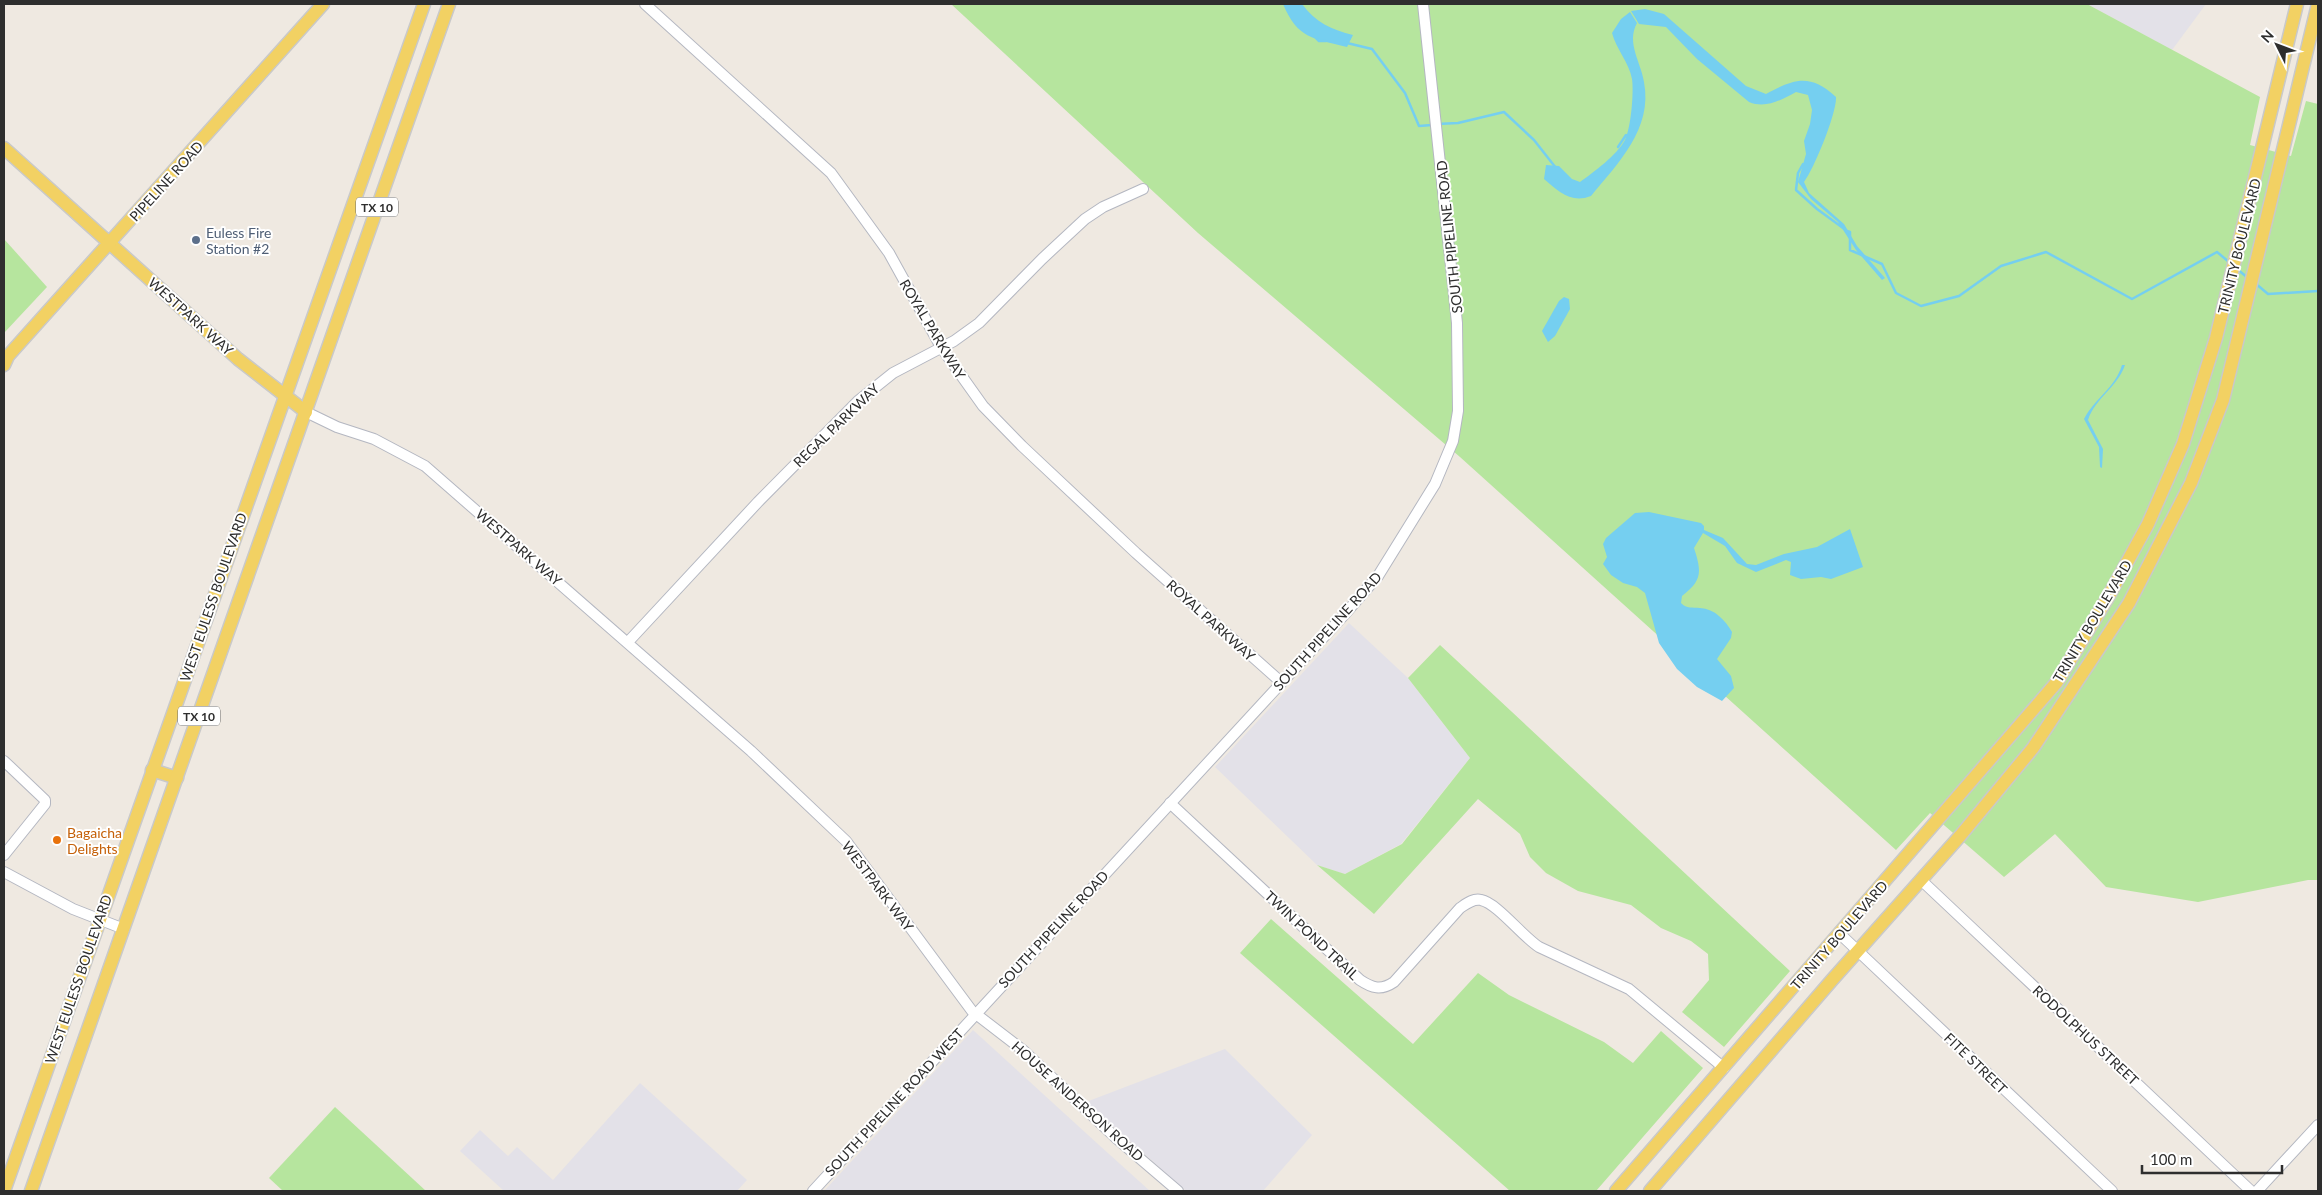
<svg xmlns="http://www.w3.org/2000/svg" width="2322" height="1195" font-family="Lato,sans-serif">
  <rect width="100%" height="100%" fill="#efe9e1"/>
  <g fill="#e3e1e8">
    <polygon points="2087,4 2206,4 2172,50"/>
    <polygon points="1349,623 1408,678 1470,758 1401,844 1345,874 1317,865 1215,767"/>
    <polygon points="973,1030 1099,1145 1150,1191 824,1191"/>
    <polygon points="1225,1049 1312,1135 1263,1191 1186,1191 1086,1102"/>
    <polygon points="640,1083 747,1180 737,1191 504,1191 460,1151 480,1130 508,1156 517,1147 553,1180"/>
  </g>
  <g fill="#b6e59e">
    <polygon points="951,4 2087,4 2260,97 2250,145 2291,156 2306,101 2318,104 2318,880 2308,880 2198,902 2106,887 2055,834 2004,877 1930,813 1896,850 1460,457 1198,233"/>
    <polygon points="4,239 47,287 4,333"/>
    <polygon points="1440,645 1790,971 1724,1047 1682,1012 1709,980 1708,954 1691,941 1661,928 1631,905 1578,891 1546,873 1530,857 1520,834 1478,799 1374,914 1317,865 1345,874 1402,844 1470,758 1408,678"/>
    <polygon points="1271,919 1413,1044 1478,973 1509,995 1604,1042 1633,1063 1661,1031 1703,1068 1596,1191 1510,1191 1240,953"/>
    <polygon points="335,1107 426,1191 283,1191 269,1178"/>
  </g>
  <g fill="#75cff0">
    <path d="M1283,4h19c13,18 30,26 51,31l-6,12c-35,-9 -49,-8 -64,-43z"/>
    <path d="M1645,9l19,5 82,72 20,8c28,-15 44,-21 70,3 1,16 -22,72 -32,85l5,11 35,31 13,22 28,32 -3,2 -26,-30 -18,-28 -27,-23 -13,-17 8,-28 -2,-13 6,-17 2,-14 -4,-15 -12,-3c-15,8 -30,17 -47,10l-52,-43 -31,-32 -27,-3 -8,-13z"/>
    <path d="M1630,12l7,11c-11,20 4,39 7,59 9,47 -26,81 -53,114 -20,8 -33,-5 -47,-17l2,-14 13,1 13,13 8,3c14,-10 37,-27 45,-42 6,-13 9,-47 7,-61 -3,-17 -16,-30 -20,-46l9,-14z"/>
    <polygon points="1564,297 1569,299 1570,309 1555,336 1548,342 1542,331 1559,301"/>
    <path d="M2122,365h3c-8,23 -29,32 -37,55l15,29 -1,19 -2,-1 -1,-20 -15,-28c11,-21 31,-31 38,-54z"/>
    <path d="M1649,512l52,11 3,3v4l19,8 24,26 9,1 28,-11 33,-7 33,-18 13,38 -32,12 -10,-2 -20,2 -11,-4 1,-13 -5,-2 -30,12 -19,-9 -12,-17 -22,-13 -9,15c8,24 8,33 -12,48l-1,7c6,6 11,4 19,5 15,1 25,12 32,24l-1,6 -14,21 14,17 3,12 -12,13 -25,-14 -20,-18 -18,-26 -14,-50 -8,-6 -14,-4 -12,-8 -8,-11 4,-7 -4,-13 3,-6 29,-25z"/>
  </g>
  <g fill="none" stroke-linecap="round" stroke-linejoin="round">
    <g stroke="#75cff0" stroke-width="2.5">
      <polyline points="1316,38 1319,41 1326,41"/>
      <polyline points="1347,43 1372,49 1405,93 1419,126 1432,125"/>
      <polyline points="1437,124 1458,123 1504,112 1534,140 1556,168"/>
      <polyline points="1618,147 1626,135"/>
      <polyline points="1803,164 1798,173 1796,190 1817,209 1843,228"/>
      <polyline points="1847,231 1850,232 1850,250 1882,264 1896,293 1921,306 1959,296 2001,266 2046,252 2132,299 2217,252 2229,262"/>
      <polyline points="2237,269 2248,278"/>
      <polyline points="2255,283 2268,294 2318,291"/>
    </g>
    <g stroke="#b4b7c1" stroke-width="12">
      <g id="minor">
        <polyline points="645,4 831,173 889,253 941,347 983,406 1022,446 1136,553 1281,682"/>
        <polyline points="306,412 337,427 374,439 425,466 751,751 846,841 972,1011 1024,1051 1116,1138 1178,1191"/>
        <polyline points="628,642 758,502 858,401 893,373 954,341 979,323 1042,259 1085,219 1103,207 1143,189"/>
        <polyline points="4,761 45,800 45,804 4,855"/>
        <path d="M1170,803l190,177c12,8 21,11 34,2l66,-74c6,-4 13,-10 21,-8 16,3 42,37 58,47l90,42 95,79"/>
        <polyline points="4,872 73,909 124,929"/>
        <polyline points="1921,880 2251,1191"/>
        <polyline points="1840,934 2112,1191"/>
        <polyline points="813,1191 1344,615 1378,576 1435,484 1453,441 1458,411 1457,323 1423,4"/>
        <polyline points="2257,1191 2318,1125"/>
      </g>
    </g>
    <g stroke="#c9c9c9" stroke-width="15">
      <g id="major">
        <polyline points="4,148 238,359 306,412"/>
        <polyline points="4,365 8,356 323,4"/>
        <polyline points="152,770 177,778"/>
        <polyline points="4,1191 424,4"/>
        <polyline points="31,1191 449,4"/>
        <polyline points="1616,1191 2057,682 2107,599 2148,524 2183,444 2216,338 2297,4"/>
        <polyline points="1650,1191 1832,980 1960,836 2033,748 2129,603 2191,483 2223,400 2318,4"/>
      </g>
    </g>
    <use href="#minor" stroke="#fff" stroke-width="10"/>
    <use href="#major" stroke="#f2d163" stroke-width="12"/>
  </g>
  <circle fill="#5c6f8a" stroke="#fff" stroke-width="2" cx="196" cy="240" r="5"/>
  <circle fill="#e8710a" stroke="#fff" stroke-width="2" cx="57" cy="840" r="5"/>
  <g text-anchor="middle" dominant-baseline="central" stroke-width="4" stroke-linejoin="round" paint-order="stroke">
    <g fill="#fff" stroke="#6d6d6d" stroke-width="1">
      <rect x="356" y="197.5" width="42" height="19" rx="4"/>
      <rect x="178" y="706.5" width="42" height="19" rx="4"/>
    </g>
    <g font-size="12" font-weight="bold" fill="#2e2e2e">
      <text x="377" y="207">TX 10</text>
      <text x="199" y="716">TX 10</text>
    </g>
    <g font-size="14" fill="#2e2e2e" stroke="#fff">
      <text transform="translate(166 181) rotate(-48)">PIPELINE ROAD</text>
      <text transform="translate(1449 237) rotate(-96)">SOUTH PIPELINE ROAD</text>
      <text transform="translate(2239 246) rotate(-76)">TRINITY BOULEVARD</text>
      <text transform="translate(191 316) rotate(42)">WESTPARK WAY</text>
      <text transform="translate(933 329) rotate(59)">ROYAL PARKWAY</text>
      <text transform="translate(836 425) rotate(-44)">REGAL PARKWAY</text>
      <text transform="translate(519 547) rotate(41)">WESTPARK WAY</text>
      <text transform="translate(213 597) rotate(-71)">WEST EULESS BOULEVARD</text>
      <text transform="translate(1211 620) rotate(42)">ROYAL PARKWAY</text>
      <text transform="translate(2092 621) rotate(-59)">TRINITY BOULEVARD</text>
      <text transform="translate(1327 631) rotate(-48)">SOUTH PIPELINE ROAD</text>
      <text transform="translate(878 886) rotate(53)">WESTPARK WAY</text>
      <text transform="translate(1053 929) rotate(-47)">SOUTH PIPELINE ROAD</text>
      <text transform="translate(1312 935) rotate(43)">TWIN POND TRAIL</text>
      <text transform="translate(1839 935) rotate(-49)">TRINITY BOULEVARD</text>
      <text transform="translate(78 979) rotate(-71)">WEST EULESS BOULEVARD</text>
      <text transform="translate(2086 1035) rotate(43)">RODOLPHUS STREET</text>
      <text transform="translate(1976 1063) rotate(44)">FITE STREET</text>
      <text transform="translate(1078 1101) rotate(42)">HOUSE ANDERSON ROAD</text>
      <text transform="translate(894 1102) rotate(-47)">SOUTH PIPELINE ROAD WEST</text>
    </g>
    <g font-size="14" fill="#4e5e75" stroke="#fff" text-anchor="start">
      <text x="206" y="232">Euless Fire<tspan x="206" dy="16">Station #2</tspan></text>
    </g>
    <g font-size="14" fill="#c56008" stroke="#fff" text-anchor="start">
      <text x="67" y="832">Bagaicha<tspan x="67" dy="16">Delights</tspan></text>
    </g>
  </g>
  <rect width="2322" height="1195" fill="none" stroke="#2e2e2e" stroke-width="10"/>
  <g transform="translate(2277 45) rotate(312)" stroke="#ffffff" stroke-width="4" paint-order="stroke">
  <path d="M0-4L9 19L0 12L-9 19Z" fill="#2e2e2e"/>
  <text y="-8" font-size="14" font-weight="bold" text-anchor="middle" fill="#2e2e2e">N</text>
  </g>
  <path d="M2142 1165v8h140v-8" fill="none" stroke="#2e2e2e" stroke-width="2.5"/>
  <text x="2150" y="1165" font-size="15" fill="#2e2e2e" stroke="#ffffff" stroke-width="4" paint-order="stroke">100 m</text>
</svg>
